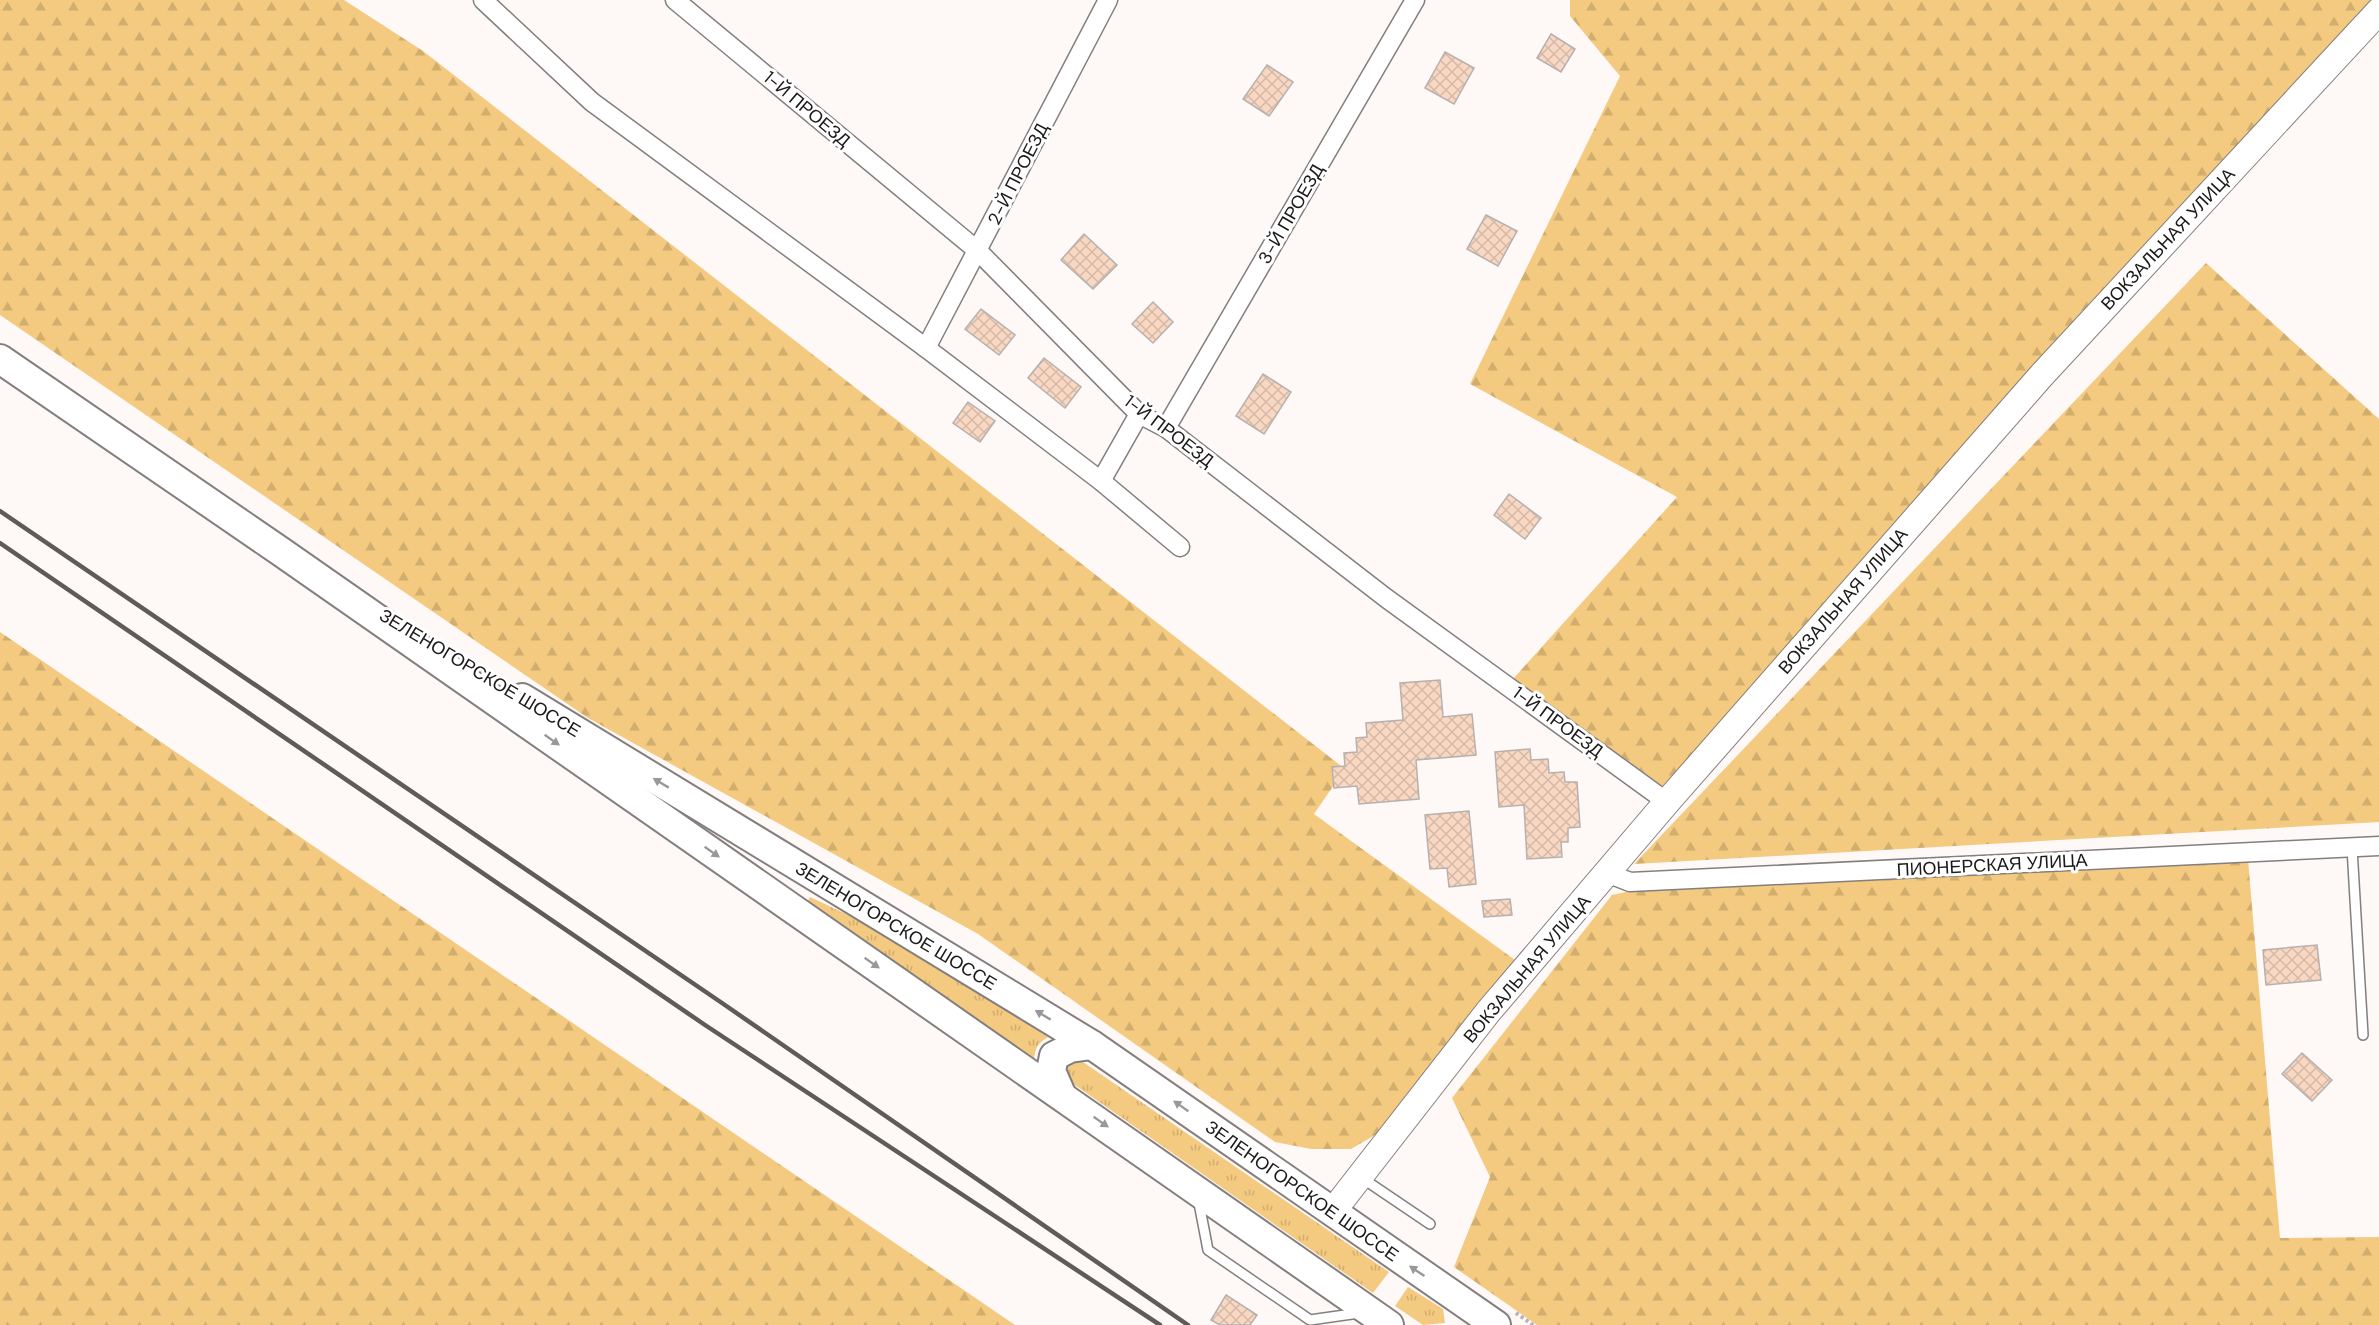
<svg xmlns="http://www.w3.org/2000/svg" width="2379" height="1325" font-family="'DM Sans',sans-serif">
  <defs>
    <pattern id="grass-tufts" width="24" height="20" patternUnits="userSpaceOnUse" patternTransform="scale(1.5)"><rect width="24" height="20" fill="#f4ca80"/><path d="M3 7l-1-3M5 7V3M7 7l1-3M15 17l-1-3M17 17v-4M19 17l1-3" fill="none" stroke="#d1ad6e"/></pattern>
    <pattern id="forest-firs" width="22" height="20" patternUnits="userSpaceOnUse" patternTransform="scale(1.5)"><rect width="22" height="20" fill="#f4ca80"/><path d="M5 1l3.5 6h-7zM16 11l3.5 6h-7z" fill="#d1ad6e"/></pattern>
    <pattern id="building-cross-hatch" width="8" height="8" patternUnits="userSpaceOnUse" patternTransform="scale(1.5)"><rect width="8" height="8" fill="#f9d8c3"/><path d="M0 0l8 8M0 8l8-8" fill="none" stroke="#d5b9a7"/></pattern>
  </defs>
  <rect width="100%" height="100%" fill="#fef8f7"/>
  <g fill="url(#grass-tufts)">
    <path d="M810,897l70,33 168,107c-11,7 -13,11 -14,23l-227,-158z"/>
    <polygon points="1073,1061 1083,1062 1389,1272 1373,1293 1072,1083 1066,1075 1067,1067"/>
    <polygon points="1408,1287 1443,1309 1445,1323 1423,1325 1395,1306"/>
  </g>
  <g fill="url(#forest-firs)">
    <polygon points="0,0 344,0 423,51 1345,769 1314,814 1515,960 1382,1131 1351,1149 1311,1149 1275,1142 978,934 588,718 0,315"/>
    <polygon points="1570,0 2379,0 1663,786 1513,679 1677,497 1470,384 1620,76 1570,16"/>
    <polygon points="2206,263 2379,419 2379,822 1634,864"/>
    <polygon points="0,632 1015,1325 0,1325"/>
    <polygon points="2248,859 2280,1238 2379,1237 2379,1325 1537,1325 1454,1267 1490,1177 1452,1098 1612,895 1644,888"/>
  </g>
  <g fill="url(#building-cross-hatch)" stroke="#b6b1ae" stroke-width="1.5">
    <polygon points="1551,34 1575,49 1561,72 1537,58"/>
    <polygon points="1445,52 1474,68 1454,104 1425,88"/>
    <polygon points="1267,65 1293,82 1269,116 1243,99"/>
    <polygon points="1486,215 1517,231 1498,266 1467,249"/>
    <polygon points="1084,234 1117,265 1093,289 1061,260"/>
    <polygon points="1153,302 1173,322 1153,343 1132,324"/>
    <polygon points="981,309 1015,335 999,355 965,329"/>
    <polygon points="1044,358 1081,387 1065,408 1028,378"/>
    <polygon points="1263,374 1291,392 1264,434 1236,416"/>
    <polygon points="968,402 995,421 980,442 953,423"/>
    <polygon points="1509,494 1541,518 1525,539 1494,515"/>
    <polygon points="1440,680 1443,717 1472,714 1476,755 1416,760 1419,799 1359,804 1357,786 1334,788 1332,767 1345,766 1344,753 1357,752 1356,738 1367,737 1366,723 1403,720 1400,683"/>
    <polygon points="1530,749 1531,760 1548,759 1549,773 1564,772 1565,782 1577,782 1580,827 1568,828 1568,842 1561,842 1562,857 1527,859 1524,805 1499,807 1495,752"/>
    <polygon points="1469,811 1476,884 1449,887 1447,868 1430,869 1425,815"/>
    <polygon points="1510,899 1512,915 1484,917 1482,901"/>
    <polygon points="2317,945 2321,980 2266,985 2263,950"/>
    <polygon points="2302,1053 2332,1080 2312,1101 2282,1074"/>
    <polygon points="1226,1295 1257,1315 1250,1325 1220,1325 1211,1320"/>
  </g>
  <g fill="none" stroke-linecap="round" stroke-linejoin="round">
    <g stroke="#847f7e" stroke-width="12">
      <g id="lane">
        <polyline points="2352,848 2363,1035"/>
        <polyline points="1362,1178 1430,1224"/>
        <polyline points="1198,1198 1208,1250 1310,1320 1359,1313"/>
      </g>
    </g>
    <g stroke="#847f7e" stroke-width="21">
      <g id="street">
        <polyline points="483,0 592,102 926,348 1101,481 1180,547"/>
        <polyline points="675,0 978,251 1139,414 1166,428 1386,598 1667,802"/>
        <polyline points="926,348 1108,0"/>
        <polyline points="1166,428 1415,0"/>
        <polyline points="1101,481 1139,414"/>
        <polyline points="1607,873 1630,882 2379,846"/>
      </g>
    </g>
    <g stroke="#847f7e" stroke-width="28">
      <polyline id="secondary" points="1333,1211 1488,1012 1667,802 2041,376 2379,11"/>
    </g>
    <g stroke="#847f7e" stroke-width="32">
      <g id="primary">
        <polyline points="0,359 280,551 1389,1325"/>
        <polyline points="522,698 1092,1045 1496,1325"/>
        <polyline points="1061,1094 1051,1071 1054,1056 1070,1048 1092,1045"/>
      </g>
    </g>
    <polyline stroke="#b7b2b2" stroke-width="4" stroke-dasharray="3 3" stroke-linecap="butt" points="1516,1313 1533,1325"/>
    <use href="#lane" stroke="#fff" stroke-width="9"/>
    <use href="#street" stroke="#fff" stroke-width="18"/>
    <use href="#secondary" stroke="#fff" stroke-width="26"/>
    <use href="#primary" stroke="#fff" stroke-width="28"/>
    <g stroke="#5e5b5b" stroke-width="4.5">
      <polyline points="0,511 722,1003 1188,1325"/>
      <polyline points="0,543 705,1025 1160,1325"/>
    </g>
  </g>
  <defs><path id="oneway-solid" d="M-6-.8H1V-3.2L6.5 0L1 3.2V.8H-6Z" transform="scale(1.5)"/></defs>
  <g fill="#989898">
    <use href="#oneway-solid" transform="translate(552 740) rotate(35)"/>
    <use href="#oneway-solid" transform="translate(661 783) rotate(-149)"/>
    <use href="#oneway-solid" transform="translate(712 852) rotate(35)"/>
    <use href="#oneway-solid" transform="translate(872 963) rotate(35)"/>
    <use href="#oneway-solid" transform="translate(1043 1015) rotate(-149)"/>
    <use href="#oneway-solid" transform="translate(1181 1106) rotate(-145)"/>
    <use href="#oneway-solid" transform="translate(1101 1122) rotate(35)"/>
    <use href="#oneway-solid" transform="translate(1417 1271) rotate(-146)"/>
  </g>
  <g text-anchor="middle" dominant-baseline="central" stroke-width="6" stroke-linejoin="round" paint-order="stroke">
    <g font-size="18" fill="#1b1919" stroke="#fff">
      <text transform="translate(807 109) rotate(40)">1-Й ПРОЕЗД</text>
      <text transform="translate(1018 174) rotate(-63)">2-Й ПРОЕЗД</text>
      <text transform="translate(1291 214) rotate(-60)">3-Й ПРОЕЗД</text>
      <text transform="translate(2168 239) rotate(-47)">ВОКЗАЛЬНАЯ УЛИЦА</text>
      <text transform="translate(1169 431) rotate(37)">1-Й ПРОЕЗД</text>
      <text transform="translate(1843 601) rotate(-49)">ВОКЗАЛЬНАЯ УЛИЦА</text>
      <text transform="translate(480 673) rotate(31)">ЗЕЛЕНОГОРСКОЕ ШОССЕ</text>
      <text transform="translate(1558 722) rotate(36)">1-Й ПРОЕЗД</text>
      <text transform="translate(1992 865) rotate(-3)">ПИОНЕРСКАЯ УЛИЦА</text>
      <text transform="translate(896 926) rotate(31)">ЗЕЛЕНОГОРСКОЕ ШОССЕ</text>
      <text transform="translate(1527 969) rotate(-50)">ВОКЗАЛЬНАЯ УЛИЦА</text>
      <text transform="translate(1302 1191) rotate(35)">ЗЕЛЕНОГОРСКОЕ ШОССЕ</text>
    </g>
  </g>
</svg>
